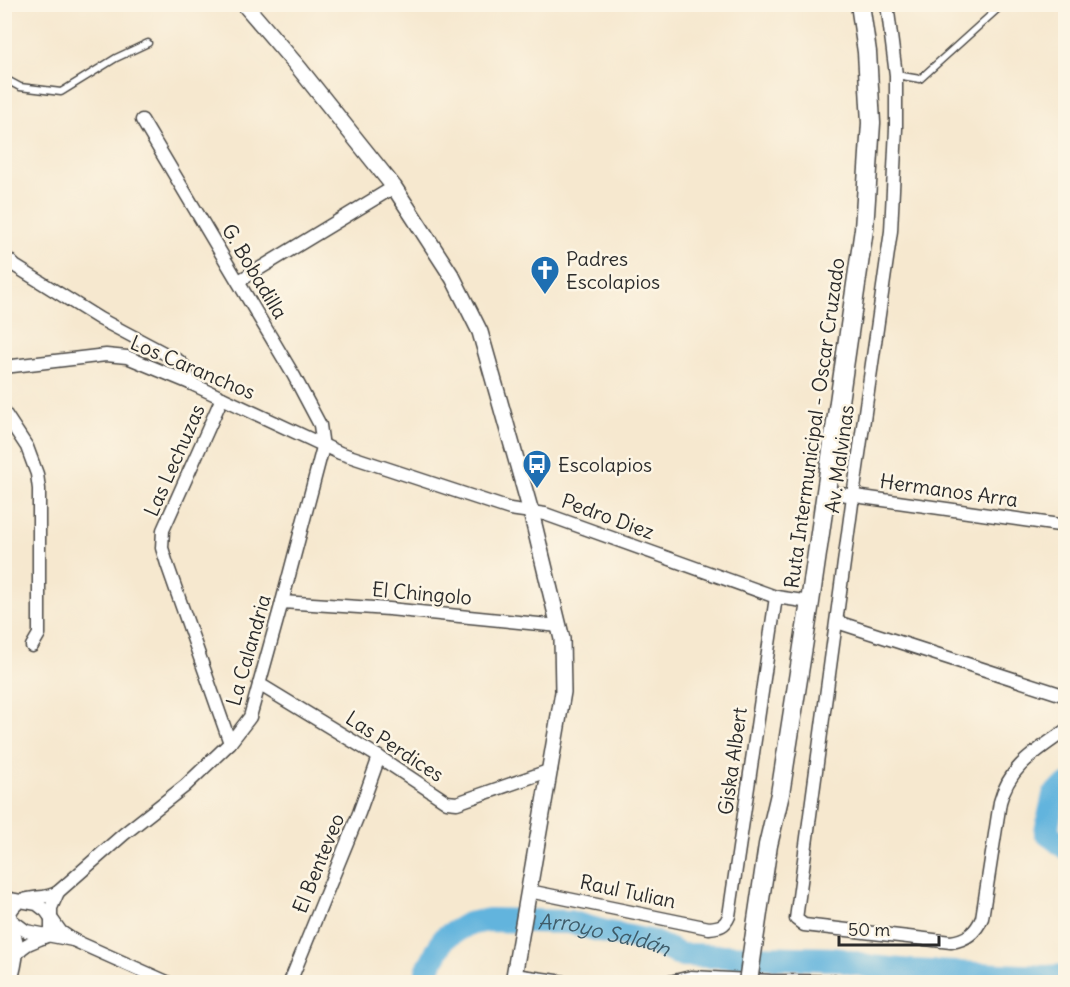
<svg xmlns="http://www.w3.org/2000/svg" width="1070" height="987" font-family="Delius,sans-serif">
  <rect width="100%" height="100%" fill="#fcf5e5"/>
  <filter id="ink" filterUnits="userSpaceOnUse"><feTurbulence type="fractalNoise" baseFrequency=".0167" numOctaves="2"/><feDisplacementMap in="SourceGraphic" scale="12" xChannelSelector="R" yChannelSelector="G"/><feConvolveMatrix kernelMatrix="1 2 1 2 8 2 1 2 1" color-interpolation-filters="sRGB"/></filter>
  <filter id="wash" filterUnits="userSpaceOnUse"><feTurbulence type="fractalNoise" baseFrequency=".008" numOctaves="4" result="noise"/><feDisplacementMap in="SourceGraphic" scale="24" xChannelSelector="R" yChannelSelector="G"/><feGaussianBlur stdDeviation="1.35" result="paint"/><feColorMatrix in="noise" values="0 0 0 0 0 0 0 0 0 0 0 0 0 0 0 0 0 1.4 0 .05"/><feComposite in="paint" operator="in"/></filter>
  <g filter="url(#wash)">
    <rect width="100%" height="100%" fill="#f6e8cf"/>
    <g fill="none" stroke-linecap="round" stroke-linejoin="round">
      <g stroke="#62b4dd" stroke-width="24">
        <polyline points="1066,786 1054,795 1046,832 1066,848"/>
        <path id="s1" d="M428,982l-1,-11 17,-33 24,-14 21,-4 80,2 40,11 41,8 31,14 156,4 35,8 38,4 136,6 20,-1"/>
      </g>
    </g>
  </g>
  <g filter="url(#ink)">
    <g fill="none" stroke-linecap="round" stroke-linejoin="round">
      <g stroke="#494744" stroke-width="9">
        <g id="service">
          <polyline points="4,75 7,80 20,87 61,92 116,58 148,43"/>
          <polyline points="896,75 920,79 1003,4"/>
        </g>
      </g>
      <g stroke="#494744" stroke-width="15">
        <g id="minor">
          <path d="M887,4l9,71v53l-5,103 -38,265 -57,423 8,6 147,17c16,-2 25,-10 31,-24l18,-116c10,-37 36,-50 66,-72"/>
          <polyline points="4,255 15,266 100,319 179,361 184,366 190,383"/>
          <polyline points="239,281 394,187"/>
          <polyline points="4,367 106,355 127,357 190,383 340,453 510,509 545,514 776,597 810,602"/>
          <polyline points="222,398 163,530 162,548 167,564 230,743"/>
          <polyline points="4,412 27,447 37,474 39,489 39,634 32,646"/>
          <polyline points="827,492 1066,526"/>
          <polyline points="282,602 389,609 559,626"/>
          <polyline points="837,622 1066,696"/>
          <polyline points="259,684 379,757 447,802 457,803 551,770"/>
          <path d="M529,891l180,37c11,-1 16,-2 20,-12l47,-319"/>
          <polyline points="58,892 124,834 185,786 230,743 250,717 282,602 323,447 320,425 294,376 142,120"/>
          <polyline points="4,898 37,904 46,911 61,932 73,940 26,931 10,919"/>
          <polyline points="73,940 167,982"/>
          <polyline points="514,975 564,982"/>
          <path d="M11,982c3,-12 7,-25 6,-38 -2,-13 -9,-20 -6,-33 11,-19 31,-9 47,-19l-7,16v21l-2,6c-12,6 -24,7 -32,19"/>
          <polyline points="290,982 359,813 379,757"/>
          <polyline points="670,982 691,977 770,981 868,982"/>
        </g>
      </g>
      <g stroke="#494744" stroke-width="18">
        <polyline id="tertiary" points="244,4 299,68 394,187 453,278 480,332 531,512 562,639 563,692 513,982"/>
      </g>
      <g stroke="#494744" stroke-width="21">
        <polyline id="secondary" points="754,940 768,845 780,794 810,602 864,229 871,123 867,52 860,4"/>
      </g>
      <use href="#service" stroke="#fff" stroke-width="6"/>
      <use href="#minor" stroke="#fff" stroke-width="12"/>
      <use href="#tertiary" stroke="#fff" stroke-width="15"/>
      <use href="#secondary" stroke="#fff" stroke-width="18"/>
      <g stroke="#494744" stroke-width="21" stroke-linecap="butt">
        <polyline id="secondary-bridge" points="748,982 754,940"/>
      </g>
      <use href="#secondary-bridge" stroke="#fff" stroke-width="18"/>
    </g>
  </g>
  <defs>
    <g id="church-pin" transform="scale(1.5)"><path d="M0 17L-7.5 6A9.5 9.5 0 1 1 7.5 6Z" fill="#1f6fb2" stroke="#fcf5e5"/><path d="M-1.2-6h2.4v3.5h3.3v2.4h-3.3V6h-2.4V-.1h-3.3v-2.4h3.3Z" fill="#fff"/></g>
    <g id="bus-pin" transform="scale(1.5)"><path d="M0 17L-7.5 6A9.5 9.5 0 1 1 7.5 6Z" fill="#1f6fb2" stroke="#fcf5e5"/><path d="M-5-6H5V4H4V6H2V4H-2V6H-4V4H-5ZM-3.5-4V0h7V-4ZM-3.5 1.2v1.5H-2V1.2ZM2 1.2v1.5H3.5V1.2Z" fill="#fff"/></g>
  </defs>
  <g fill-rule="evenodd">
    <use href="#church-pin" x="545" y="270"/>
    <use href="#bus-pin" x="537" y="464"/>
  </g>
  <g text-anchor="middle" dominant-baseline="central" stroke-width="5" stroke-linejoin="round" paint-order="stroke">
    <g font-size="20" fill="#2b2b2b" stroke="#fcf5e5" text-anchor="start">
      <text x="566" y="258">Padres<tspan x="566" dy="23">Escolapios</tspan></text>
      <text x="558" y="464">Escolapios</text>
    </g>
    <g font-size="20" fill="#2b2b2b" stroke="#fcf5e5">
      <text transform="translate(255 271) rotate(59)">G. Bobadilla</text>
      <text transform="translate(193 367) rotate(23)">Los Caranchos</text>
      <text transform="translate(814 423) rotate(-82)">Ruta Intermunicipal - Oscar Cruzado</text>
      <text transform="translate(839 459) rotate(-82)">Av. Malvinas</text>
      <text transform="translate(174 460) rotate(-66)">Las Lechuzas</text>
      <text transform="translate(949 490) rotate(8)">Hermanos Arra</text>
      <text transform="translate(608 516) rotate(20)">Pedro Diez</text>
      <text transform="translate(422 593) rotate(5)">El Chingolo</text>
      <text transform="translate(248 650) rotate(-74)">La Calandria</text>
      <text transform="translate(395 746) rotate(33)">Las Perdices</text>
      <text transform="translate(732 761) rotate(-82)">Giska Albert</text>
      <text transform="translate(318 863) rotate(-68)">El Benteveo</text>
      <text transform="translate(628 891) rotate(12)">Raul Tulian</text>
    </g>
    <g font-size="21" font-style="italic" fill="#3e5b69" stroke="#fcf5e5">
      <text stroke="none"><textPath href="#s1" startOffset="214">Arroyo Saldán</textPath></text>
    </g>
  </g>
  <rect width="1070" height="987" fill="none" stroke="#fcf5e5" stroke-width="24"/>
  <path d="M839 936v9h100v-9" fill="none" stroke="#2b2b2b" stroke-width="3"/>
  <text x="848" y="936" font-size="18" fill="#2b2b2b" stroke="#fcf5e5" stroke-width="4.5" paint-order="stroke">50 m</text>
</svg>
